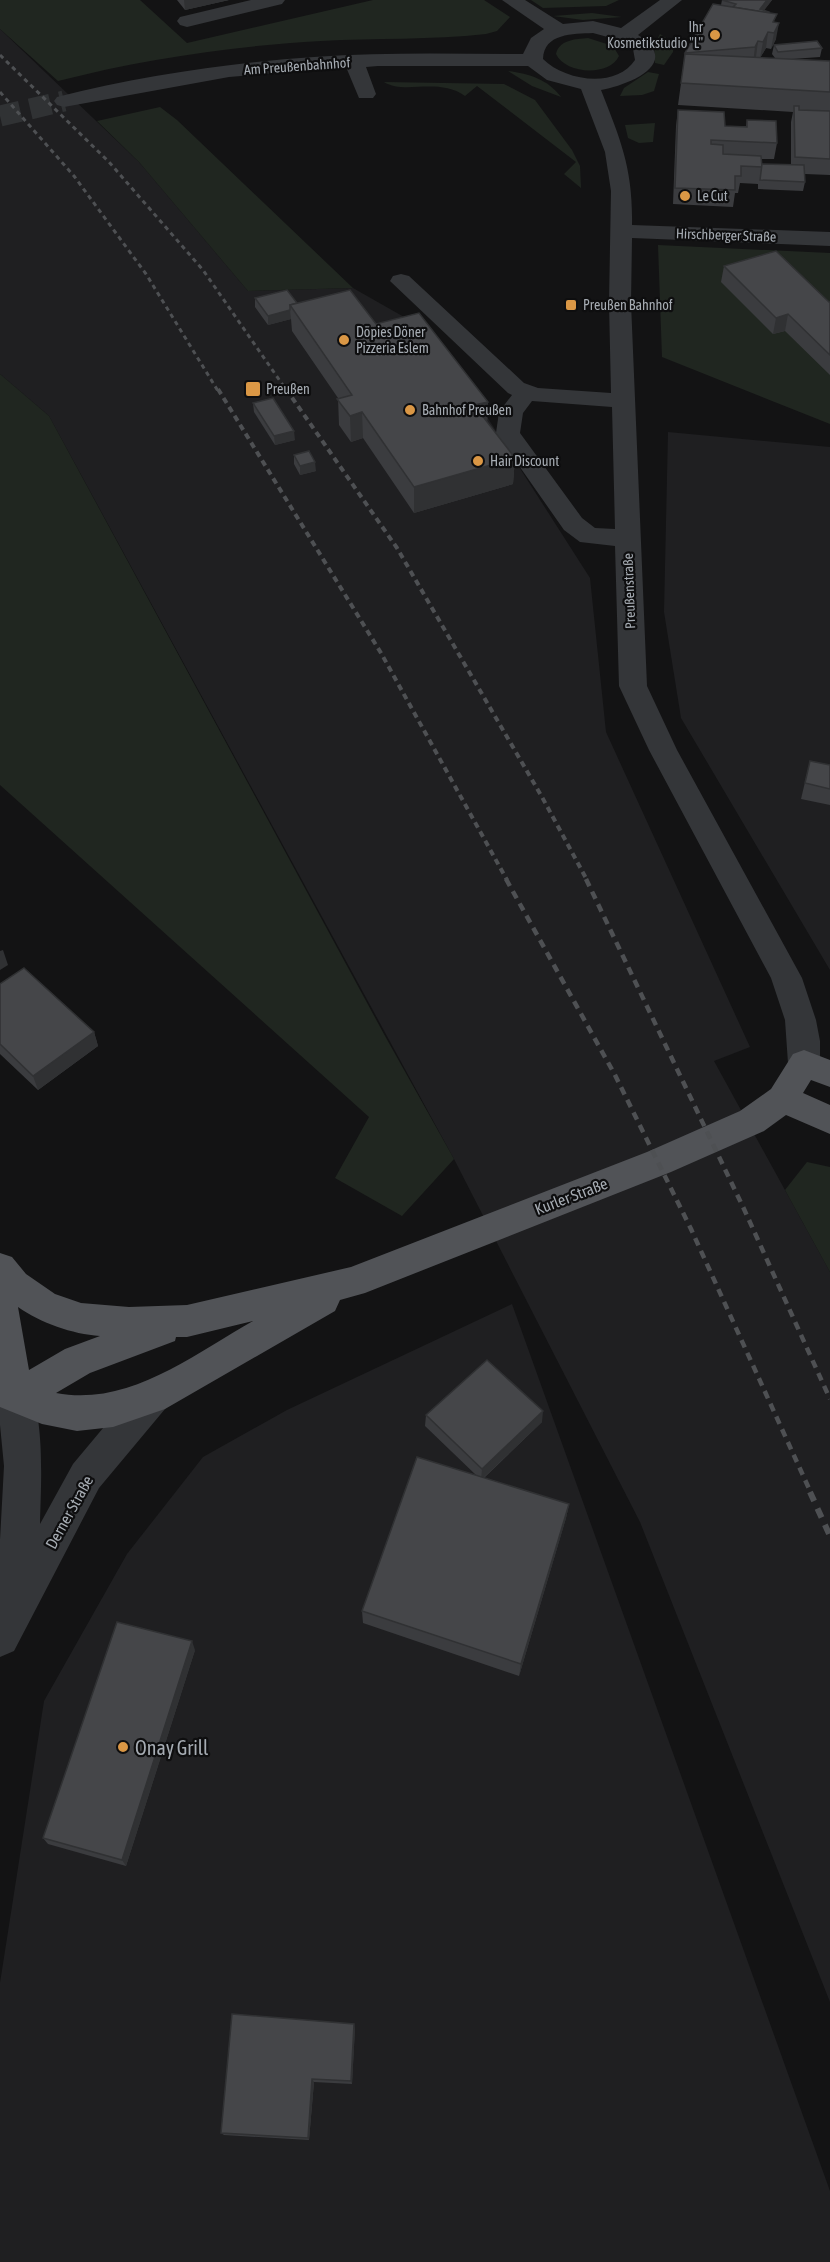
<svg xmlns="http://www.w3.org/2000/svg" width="830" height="2262" font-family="'Asap Condensed',sans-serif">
  <rect width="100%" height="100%" fill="#131314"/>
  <g fill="#1f1f21">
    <polygon points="0,29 139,162 248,291 353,288 434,334 590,578 606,732 750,1047 714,1061 830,1272 830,2002 640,1522 454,1159 49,416 0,374"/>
    <polygon points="668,432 830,447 830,970 681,718 664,612"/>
    <polygon points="512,1304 830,2191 830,2262 0,2262 0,1983 44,1701 127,1554 203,1457 287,1410"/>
  </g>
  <g fill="#202620">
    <path d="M0,0h140l47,43 186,-43h111l26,17 -13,14 -11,3c-55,6 -111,4 -165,7 -88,5 -178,18 -263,40l-58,-52z"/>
    <polygon points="531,0 619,0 606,6 543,8"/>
    <polygon points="592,13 622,17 583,20 553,16"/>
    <polygon points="660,34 674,43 673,52 664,65 655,63 654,45"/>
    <path d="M588,38l25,8 6,10c-10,21 -54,18 -63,-2 3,-14 19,-15 32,-16z"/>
    <path d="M508,71c22,3 39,8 53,26l-29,-11z"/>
    <polygon points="648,72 659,74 654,91 642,95 620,96 624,88"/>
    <path d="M384,82l120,2 31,16 37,50 8,16 1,22 -17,-14 12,-12 -99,-76 -12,10c-27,-19 -61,-1 -81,-14z"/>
    <polygon points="160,107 177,120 353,288 248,291 139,162 97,121"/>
    <polygon points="655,123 653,142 639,143 628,138 625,125"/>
    <polygon points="658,245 830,253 830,424 662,357"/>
    <polygon points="0,374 49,416 385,1036 454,1159 402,1216 335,1178 369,1117 0,785"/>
    <polygon points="807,1162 830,1167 830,1272 785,1190"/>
  </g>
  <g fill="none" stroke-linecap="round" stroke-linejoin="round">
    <polyline stroke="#303234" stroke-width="21" stroke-dasharray="21 10" stroke-linecap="butt" points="0,116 64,101"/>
    <g fill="#343639" fill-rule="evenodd">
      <polygon points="251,0 285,0 282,4 187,27 180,25 177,21 180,17"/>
      <path d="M502,0h23l38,24 30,-3 28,7 39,-28h22l-44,35c45,28 -9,50 -37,55 20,51 32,79 31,135l198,7v14l-198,-8 -1,65 16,383 30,64 125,228 14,42 4,21v22l-5,9 -11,4 -11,-4 -5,-9 -3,-43 -14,-42 -122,-228 -30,-64 -4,-140 -35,-4 -16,-12 -68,-97 3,-21 13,-17 -4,-2 -118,-112 3,-5 8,-2 8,2 115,107 14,5 73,5 -2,-90 2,-112 -6,-39 -24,-63 -34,-9 -19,-14h-150l-12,1 10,27 -3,4h-14l-13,-31 -117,10 -165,30 -7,-2 -3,-4 3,-4c84,-21 170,-34 257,-40 69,-5 140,-3 209,-3l8,-16 13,-9zM593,33l22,6 18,10 2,11c-19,29 -70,21 -92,-1 1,-26 30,-25 50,-26zM532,401l80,6 3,122 -20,-1 -13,-10 -62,-85 3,-20z"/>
      <path d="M16,1380l13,5c16,36 12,99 11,139l33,-60 66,-79 13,-5 13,5 5,12 -5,12 -66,79 -85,163 -14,6v-117l4,-74 -4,-41v-38z"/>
    </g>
    <path fill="#515357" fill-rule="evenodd" d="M804,1050l26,10v27l-19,-7 -8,13 27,12v29l-44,-19 -22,16 -93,41 -306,121 -25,7 -5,11 -170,98 -52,18 -36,4 -35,-7 -42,-17v-154l12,4 14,17 29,20 26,9 48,4 58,-2 164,-38 296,-115 93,-41 31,-22 22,-35zM18,1307c23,16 54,27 82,29l-35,13 -36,21zM253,1321c-60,34 -125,86 -197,72l34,-20 85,-32 1,-4h11z"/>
    <g stroke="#4e5053" stroke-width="3" stroke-dasharray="4.5 4" stroke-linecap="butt">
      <polyline points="0,55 109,162 203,270 287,391"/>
      <polyline points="0,92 74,176 146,274 218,391"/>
    </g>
    <g stroke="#4e5053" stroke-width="4" stroke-dasharray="6 4.5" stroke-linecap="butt">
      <polyline points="218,389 381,653 507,880"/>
      <polyline points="286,389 397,548 542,797 587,880"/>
    </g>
    <g stroke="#4e5053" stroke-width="4.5" stroke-dasharray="8 6" stroke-linecap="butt">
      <polyline points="506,879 615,1075 691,1229 811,1493"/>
      <polyline points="586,879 744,1209 830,1399"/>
    </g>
    <polyline stroke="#4e5053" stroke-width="6" stroke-dasharray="10 8" stroke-linecap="butt" points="810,1492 830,1536"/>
  </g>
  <g fill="#3b3c3f">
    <polygon points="177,0 229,0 185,10"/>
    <polygon points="722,0 772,0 764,10 769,12 769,13 775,23 776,39 771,49 766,48 760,58 775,58 772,54 774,45 822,48 820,57 792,59 830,61 830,175 805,174 805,182 803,191 758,189 758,184 740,183 738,193 735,193 733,207 673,204 676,126 678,110 725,126 746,126 747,120 777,143 774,159 762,159 762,164 791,165 791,122 793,112 678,105 685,54 721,5"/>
    <polygon points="724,266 830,302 830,375 785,331 773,334 721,282"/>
    <polygon points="255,298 297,303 376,324 488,402 487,422 515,458 513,484 414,513 363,438 351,442 339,425 338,398 292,331 291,319 268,325 255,307"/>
    <polygon points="253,403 295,440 275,445 254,412"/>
    <polygon points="294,455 316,471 300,475 294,464"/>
    <polygon points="810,761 830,765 830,805 801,799"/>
    <polygon points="0,984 94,1032 98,1046 38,1090 0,1054"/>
    <polygon points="426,1415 542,1422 484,1478 569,1504 566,1518 519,1676 363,1623 362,1611 477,1476 425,1426"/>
    <polygon points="195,1650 126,1866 48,1844 43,1838"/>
    <polygon points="355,2028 352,2084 314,2082 309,2140 224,2135 221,2133"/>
  </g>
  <g fill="#303133">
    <polygon points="184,0 229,0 185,10"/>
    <polygon points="767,0 772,0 760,16 760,9"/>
    <polygon points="779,23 776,39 771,49 774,33"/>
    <polygon points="768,32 766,48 760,58 763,42"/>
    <polygon points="758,41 756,57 753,63 755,47"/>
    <polygon points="290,310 291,319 268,325 268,316"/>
    <polygon points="788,314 785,331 773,334 776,318"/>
    <polygon points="488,402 487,428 474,405"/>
    <polygon points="362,412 363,438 351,442 350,416"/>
    <polygon points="294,431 295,440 275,445 274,436"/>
    <polygon points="515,458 513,484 414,513 414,487"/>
    <polygon points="315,462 316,471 300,475 300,466"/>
    <polygon points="3,950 8,965 0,970 0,951"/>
    <polygon points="94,1032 98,1046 38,1090 33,1076"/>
    <polygon points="543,1411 542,1422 481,1480 482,1469"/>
    <polygon points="569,1504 566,1518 519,1676 521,1664"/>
    <polygon points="192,1641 195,1650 126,1866 122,1860"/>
    <polygon points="354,2024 355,2028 352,2084 351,2081"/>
    <polygon points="312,2079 314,2082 309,2140 308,2138"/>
  </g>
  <g fill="#454649" stroke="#303133" stroke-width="1.5">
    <polygon points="722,0 767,0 760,9 769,12 768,13 733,7 736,4"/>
    <polygon points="713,4 777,14 773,22 779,23 774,33 768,32 763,42 758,41 755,47 685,53"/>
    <polygon points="817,41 822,48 778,52 774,45"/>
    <polygon points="685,54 830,61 830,92 681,83"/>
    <polygon points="794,106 799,106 799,110 830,111 830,159 795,157"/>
    <polygon points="678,110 724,112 725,126 747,127 747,120 776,121 777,143 711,140 711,144 723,145 723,154 761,156 762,167 741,166 741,176 735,176 735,190 675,188"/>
    <polygon points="762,164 804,165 805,182 760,180"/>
    <polygon points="776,251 829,302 830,302 830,355 788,314 776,318 724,266"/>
    <polygon points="287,290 297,303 290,305 290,310 268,316 255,298"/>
    <polygon points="350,290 376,324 419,313 488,402 474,405 515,458 414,487 362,412 350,416 337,399 352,395 290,305"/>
    <polygon points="273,398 294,431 274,436 253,403"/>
    <polygon points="309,451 315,462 300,466 294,455"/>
    <polygon points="810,761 830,765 830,789 805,783"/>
    <polygon points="24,968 94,1032 33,1076 0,1044 0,984"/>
    <polygon points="487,1360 543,1411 482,1469 426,1415"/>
    <polygon points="417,1457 569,1504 521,1664 362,1611"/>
    <polygon points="117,1622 192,1641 122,1860 43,1838"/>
    <polygon points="232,2014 354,2024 351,2081 312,2079 308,2138 221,2133"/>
  </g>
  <g fill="#da9745" stroke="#0e0e0f" stroke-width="2">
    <circle cx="715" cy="35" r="6"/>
    <circle cx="685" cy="196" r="6"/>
    <rect x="565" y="299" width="12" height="12" rx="3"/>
    <circle cx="344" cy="340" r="6"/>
    <rect x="245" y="381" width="16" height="16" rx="3"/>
    <circle cx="410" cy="410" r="6"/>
    <circle cx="478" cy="461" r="6"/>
    <circle cx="123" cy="1747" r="6"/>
  </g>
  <g text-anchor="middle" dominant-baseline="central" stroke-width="4.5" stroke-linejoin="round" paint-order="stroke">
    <g font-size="14" fill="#a6acb3" stroke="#0e0e0f" text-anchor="start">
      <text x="703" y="27" text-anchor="end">Ihr<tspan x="703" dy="16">Kosmetikstudio "L"</tspan></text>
      <text x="697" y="196">Le Cut</text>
      <text x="583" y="305">Preußen Bahnhof</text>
      <text x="356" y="332">Döpies Döner<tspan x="356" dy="16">Pizzeria Eslem</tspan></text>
      <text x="266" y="389">Preußen</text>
      <text x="422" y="410">Bahnhof Preußen</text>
      <text x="490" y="461">Hair Discount</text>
    </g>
    <g font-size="14" fill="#a6acb3" stroke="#0e0e0f">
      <text transform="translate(297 66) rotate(-4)">Am Preußenbahnhof</text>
      <text transform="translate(726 235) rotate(2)">Hirschberger Straße</text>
      <text transform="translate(629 591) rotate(-92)">Preußenstraße</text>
    </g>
    <g font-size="16" fill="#a6acb3" stroke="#0e0e0f">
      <text transform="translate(571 1196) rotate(-21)">Kurler Straße</text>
      <text transform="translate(69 1512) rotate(-61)">Derner Straße</text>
    </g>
    <g font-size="20" fill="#a6acb3" stroke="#0e0e0f" text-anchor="start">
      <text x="135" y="1747">Onay Grill</text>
    </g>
  </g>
</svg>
